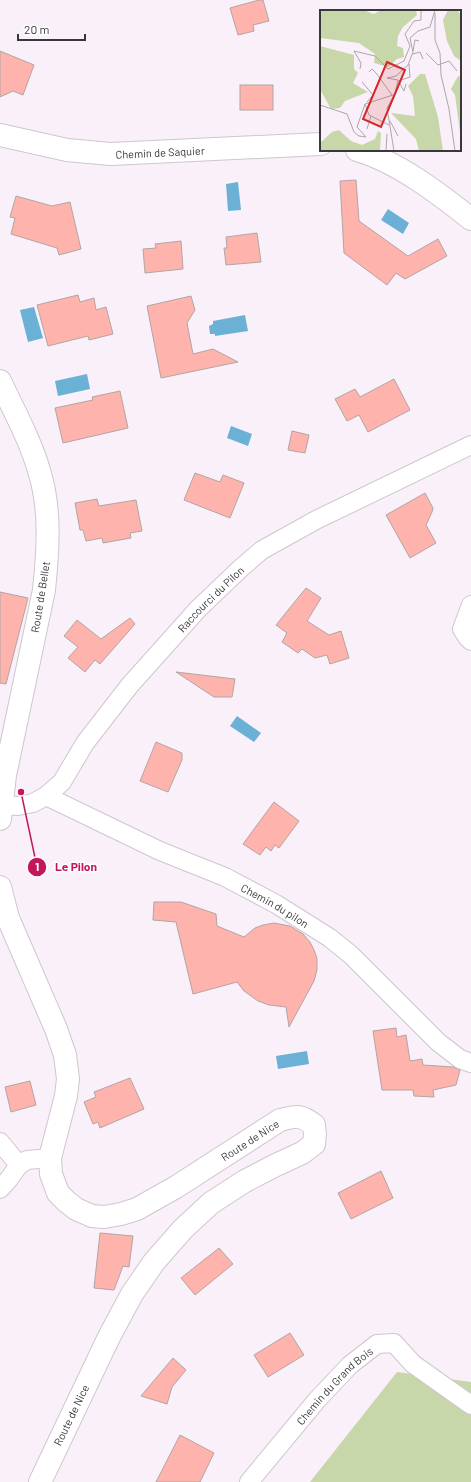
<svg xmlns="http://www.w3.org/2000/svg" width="471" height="1482" font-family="Barlow,sans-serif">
  <rect width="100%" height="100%" fill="#f9f0f9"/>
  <polygon fill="#c8d7a9" points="397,1372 471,1382 471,1482 310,1482"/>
  <g fill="#6bb0d5">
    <polygon points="238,182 241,210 228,211 226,184"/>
    <polygon points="388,209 409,223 403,234 381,220"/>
    <polygon points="34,307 43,338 28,342 20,310"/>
    <polygon points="245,315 248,331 215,336 215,334 210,334 209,326 213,324 213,321"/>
    <polygon points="87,374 90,389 58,396 55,381"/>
    <polygon points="231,426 252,434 248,446 227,438"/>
    <polygon points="237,716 261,733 254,742 230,726"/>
    <polygon points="307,1051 309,1064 278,1069 276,1056"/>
  </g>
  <g fill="#feb3ad" stroke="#b2a5a3">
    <polygon points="259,0 263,0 269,21 253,25 254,31 238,35 230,8"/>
    <polygon points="0,51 34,65 23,95 13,91 0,97"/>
    <rect x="240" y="85" width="33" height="25"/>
    <polygon points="356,180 359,221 408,256 438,239 447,256 405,279 396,273 387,285 344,253 340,181"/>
    <polygon points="16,196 52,206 70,202 81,249 59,255 57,248 11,234 15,218 10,217"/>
    <polygon points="257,233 261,262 226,265 224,248 227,248 226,237"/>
    <polygon points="181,241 183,269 145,273 143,249 156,248 155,244"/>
    <polygon points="78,295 80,302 94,298 96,310 106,307 113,334 89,340 88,336 48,346 37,305"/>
    <polygon points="191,296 195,310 187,323 193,354 213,349 238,362 161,378 147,306"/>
    <polygon points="394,379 410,410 368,432 359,415 347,421 335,399 355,389 360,397"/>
    <polygon points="120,391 128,428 63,443 55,408 93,400 92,397"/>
    <polygon points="292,431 309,435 305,453 288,450"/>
    <polygon points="195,473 220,482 223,475 244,483 230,518 184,500"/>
    <polygon points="425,493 433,508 432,512 426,525 436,543 410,558 386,515"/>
    <polygon points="97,499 99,506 136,500 142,531 130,533 131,538 103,543 102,538 86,541 83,530 80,530 75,503"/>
    <polygon points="306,588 321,598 307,621 329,635 341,631 349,658 330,664 327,655 315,658 302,649 298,653 282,642 287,633 276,625"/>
    <polygon points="0,592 28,598 6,684 0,683"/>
    <polygon points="130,618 135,624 100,664 95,660 85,672 68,658 78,647 64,636 77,620 101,639"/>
    <polygon points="176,672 235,679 232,697 214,697"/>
    <polygon points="156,742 182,753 182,760 168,792 140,781"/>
    <polygon points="274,802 299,821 279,848 275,845 271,851 266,847 260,855 243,844"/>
    <polygon points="154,902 181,902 216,914 217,926 244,937 255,928 263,925 274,923 290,926 303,934 310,942 314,950 317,958 317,970 314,981 289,1027 286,1007 269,1005 258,1001 244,991 237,982 193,994 176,922 153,920"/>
    <polygon points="396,1028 397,1037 406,1035 410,1061 422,1059 423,1065 453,1067 460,1070 456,1085 433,1090 434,1097 414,1096 413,1090 382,1090 373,1031"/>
    <polygon points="130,1078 144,1109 100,1128 98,1122 93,1124 84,1102 96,1097 94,1092"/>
    <polygon points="30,1081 36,1105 11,1112 5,1087"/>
    <polygon points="381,1171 393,1198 351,1219 338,1193"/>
    <polygon points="100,1233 133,1236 129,1267 123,1266 114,1290 94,1288"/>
    <polygon points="219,1248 233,1264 195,1295 181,1278"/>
    <polygon points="290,1333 304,1355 268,1377 254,1355"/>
    <polygon points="173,1358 186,1370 172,1387 167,1404 141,1396"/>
    <polygon points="180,1435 214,1453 200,1482 156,1482"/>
  </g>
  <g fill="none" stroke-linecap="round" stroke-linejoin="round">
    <g stroke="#cfc6ce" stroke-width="20">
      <g id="minor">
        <polyline points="471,605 462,629 467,637 471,641"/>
        <path id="s1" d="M46,796l114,55 65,26 51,27 54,34 21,17 87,87 22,17 11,4"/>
        <path id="s2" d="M1,805l17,1 15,-3 13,-7 16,-14 23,-39 45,-58 68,-76 44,-42 20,-17 54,-30 155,-75"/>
        <polyline points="0,1142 19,1165"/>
        <polyline points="0,1189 9,1179 19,1165 27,1160 50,1158"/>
        <path id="s3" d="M249,1482l68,-82 33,-35 27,-21 17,-1 19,21 58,41"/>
      </g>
    </g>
    <g stroke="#cfc6ce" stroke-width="24">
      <g id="tertiary">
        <path id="s4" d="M0,135l67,15 44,4 210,-10"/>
        <path d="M357,150c41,12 81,43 114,69"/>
      </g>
    </g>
    <g stroke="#cfc6ce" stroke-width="24">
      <g id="secondary">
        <path d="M0,381c14,30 31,60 40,93 11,37 8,78 4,116l-39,185 -5,44"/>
        <path id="s5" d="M0,887l8,31 48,111 9,26 3,24 -2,17 -16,62 1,16 7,19 8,8 10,8 16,7 12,1 17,-3 16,-5 39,-22 104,-67c17,-4 20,-6 34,5l1,9 -1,10 -12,9 -26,12 -31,16 -34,22 -28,26 -29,33 -22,32 -23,43 -69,145"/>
      </g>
    </g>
    <use href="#minor" stroke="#fff" stroke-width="18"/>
    <use href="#tertiary" stroke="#fff" stroke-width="22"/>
    <use href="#secondary" stroke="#fff" stroke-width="22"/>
  </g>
  <g text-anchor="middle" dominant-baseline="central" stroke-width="3" stroke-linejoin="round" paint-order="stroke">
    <g font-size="11" fill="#3a373a" stroke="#fff">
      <text stroke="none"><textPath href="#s4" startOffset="162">Chemin de Saquier</textPath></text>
      <text transform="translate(40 597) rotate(-81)">Route de Bellet</text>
      <text stroke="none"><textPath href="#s2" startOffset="305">Raccourci du Pilon</textPath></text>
      <text stroke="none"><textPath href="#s1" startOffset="254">Chemin du pilon</textPath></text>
      <text stroke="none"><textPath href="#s5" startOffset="542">Route de Nice</textPath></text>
      <text stroke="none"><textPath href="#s3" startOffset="129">Chemin du Grand Bois</textPath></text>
      <text transform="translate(71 1415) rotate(-64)">Route de Nice</text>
    </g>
  </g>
  <g transform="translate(320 10)">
    <rect width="141" height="141" fill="#f9f0f9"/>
    <path d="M0,0h43l11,4 7,-4h35l1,5 -14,12 -5,9 -1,10 6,2 1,9 -7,2 -9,8 -14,-4 1,-9 -16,-11 -39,-5zM128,0h9l4,5v46l-7,-5 -7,-15 -4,-21zM0,36l34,9v14l4,4 -5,10 15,9 -23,9 -5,7 -9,1 -11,-20zM100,64h5l13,43 5,34h-24l-3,-12 -25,-26 24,3 -2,-20 -5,-10zM138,66l3,1v63l-6,-45 -4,-6zM19,120l12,11 11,4 13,-6 3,-8 3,2 -1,18h-60v-8l12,-11z" fill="#c8d7a9"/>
    <path fill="none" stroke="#ada6ad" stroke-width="1" d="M115,3v27l5,13 1,22 8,34 6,42M90,36l-5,-12 9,-13 7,-1v-10M93,41l2,-11 4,1M106,43l12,12 11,-4 8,10M93,44l7,-2 3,7M40,59l1,-6 -7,-12 21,5 13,13 16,-8 6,-15M49,62l3,-3 4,4 16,22M78,71l12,-4 -1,-13M42,72l11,13 -6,7M79,72l5,9 2,-7M45,94l28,-9M0,95l27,9 7,18 5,4 7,1 -9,-10 8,-23 4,11 20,10M70,111l8,15M47,119l4,-13M66,141l1,-17M74,141l-7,-43 8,-14 3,-14 -11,-2 9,-2 12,-11 5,-13 -3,-14 8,-7 12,-4 5,-17"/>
    <path fill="#d62828" fill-opacity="0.15" stroke="#d62828" stroke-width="2" d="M67,52l18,8 -24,57 -18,-8z"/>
    <rect width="141" height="141" fill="none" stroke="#3a373a" stroke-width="2"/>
  </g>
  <path fill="none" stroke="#c2185b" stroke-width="1.5" d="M21 792L37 867"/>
  <g fill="#c2185b" stroke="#fff" stroke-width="1.5">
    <circle cx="21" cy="792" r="4"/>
    <circle cx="37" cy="867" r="10"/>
  </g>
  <g font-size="12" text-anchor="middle" font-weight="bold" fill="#fff">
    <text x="37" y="871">1</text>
  </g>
  <g font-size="12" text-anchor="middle" font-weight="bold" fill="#c2185b" stroke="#fff" stroke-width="3" stroke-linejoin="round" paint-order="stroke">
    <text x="76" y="871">Le Pilon</text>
  </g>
  <path d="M18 34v6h67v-6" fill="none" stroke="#3a373a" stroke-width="2"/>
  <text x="24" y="34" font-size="12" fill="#3a373a" stroke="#ffffff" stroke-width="3" paint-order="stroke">20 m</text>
</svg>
